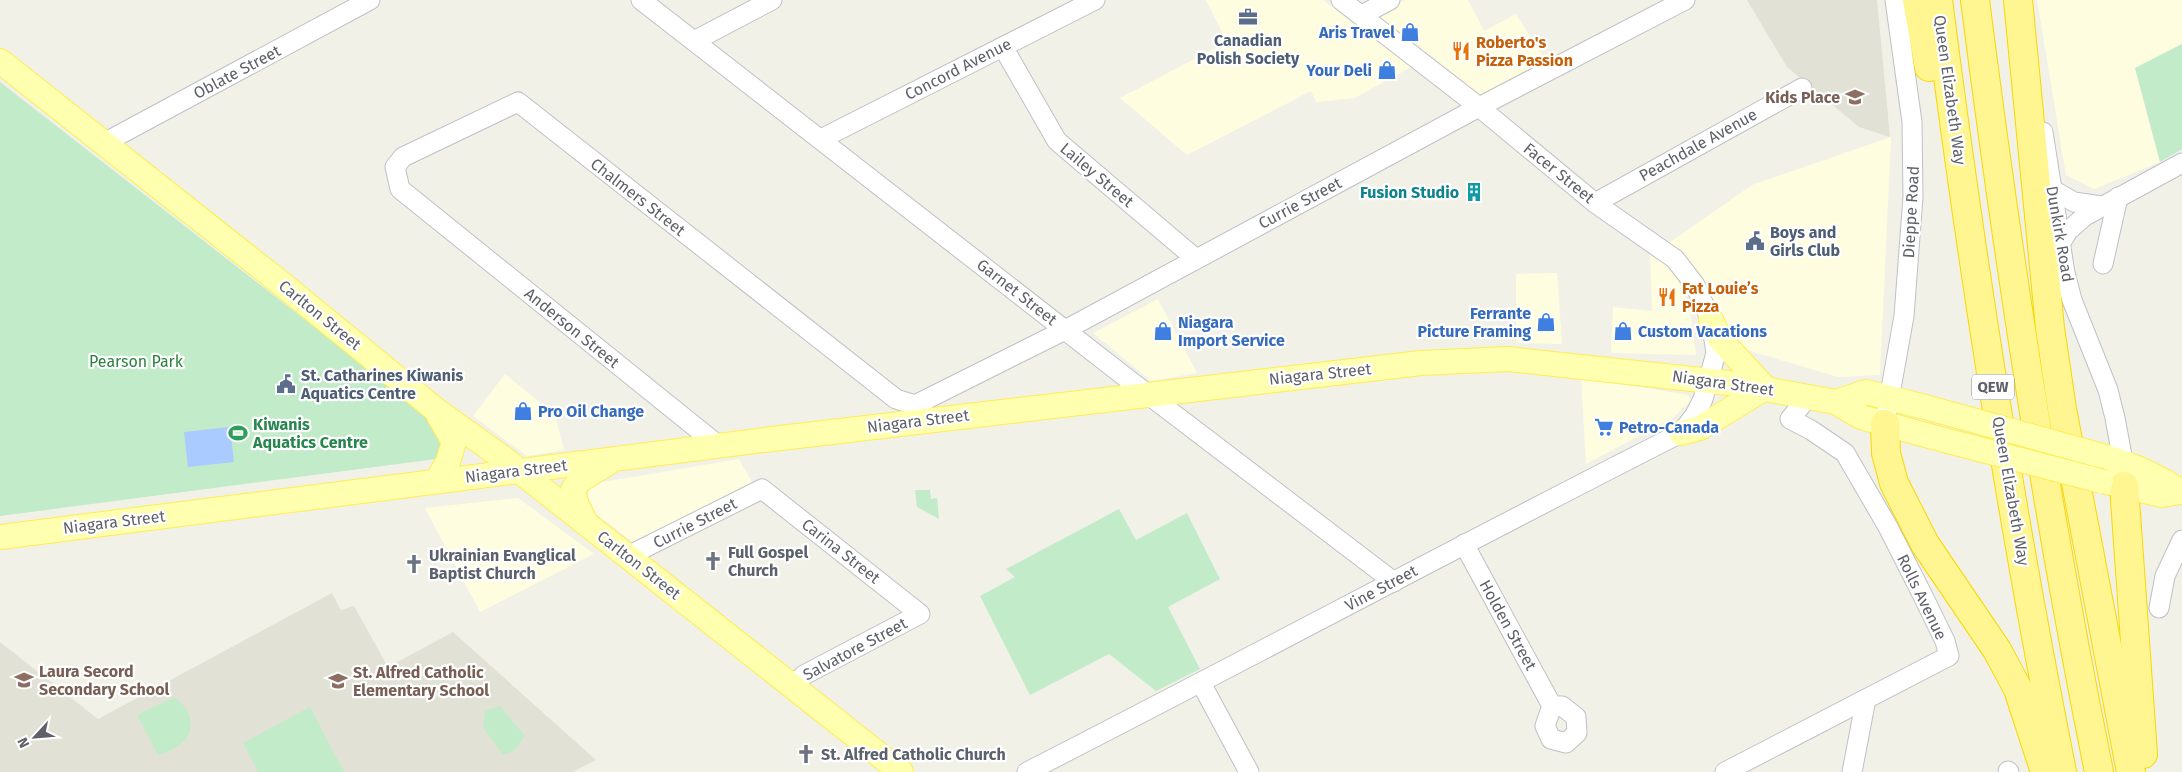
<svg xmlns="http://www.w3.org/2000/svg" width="2182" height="772" font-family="'Fira Sans',sans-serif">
  <rect width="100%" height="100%" fill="#f2f1e7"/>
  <g fill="#fffddf">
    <polygon points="1206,0 1323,0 1354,24 1406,0 1468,0 1484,31 1516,14 1545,60 1480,95 1431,56 1355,98 1316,102 1311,91 1187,155 1120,98 1227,42"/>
    <polygon points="2037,0 2182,0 2182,44 2135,68 2160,162 2094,189 2066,175"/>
    <polygon points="1891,137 1880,375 1838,377 1740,348 1696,271 1669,243 1752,185"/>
    <polygon points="1650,252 1673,269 1689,304 1696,355 1611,353 1613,307 1652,311"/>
    <polygon points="1557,273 1562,344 1516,343 1516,274"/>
    <polygon points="1158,299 1197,373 1151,381 1093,333"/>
    <polygon points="505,374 555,415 564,450 527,456 473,416"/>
    <polygon points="1581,377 1688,395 1691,400 1674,417 1586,464"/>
    <polygon points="739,459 754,486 637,545 585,506 591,484"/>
    <polygon points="518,498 594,554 480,612 425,508"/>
  </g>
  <g fill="#e2e1d6">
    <polygon points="1747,0 1877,0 1890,137 1859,127 1787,67"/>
    <polygon points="332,593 341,610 354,606 388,667 453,632 596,760 573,772 0,772 0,642 98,719"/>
  </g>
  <g fill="#c2ebc9">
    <polygon points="2182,44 2182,149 2160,162 2135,68"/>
    <polygon points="0,82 404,397 450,440 444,458 0,516"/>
    <polygon points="915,490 930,490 931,499 937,498 939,519 917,507"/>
    <polygon points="1119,509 1136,540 1187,513 1220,579 1168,607 1200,669 1156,691 1109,654 1030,695 980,596 1015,577 1006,569"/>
    <path d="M175,697c4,5 11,10 13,15 10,25 -10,37 -30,43l-20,-38 2,-4z"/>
    <polygon points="500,706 525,736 514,751 503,755 483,727 485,711"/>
    <polygon points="310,707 344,772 258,772 243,743"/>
  </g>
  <polygon fill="#aacbff" points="230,427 234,462 188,467 184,432"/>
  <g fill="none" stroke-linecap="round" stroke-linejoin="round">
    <g stroke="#bec0c6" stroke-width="21">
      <g id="minor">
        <polyline points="641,0 1133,383 1394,582"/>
        <polyline points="1362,15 1390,0"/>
        <polyline points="694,41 772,0"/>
        <polyline points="1003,47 1057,141 1196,259"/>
        <polyline points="2043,132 2065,273 2072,300 2108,390 2115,418 2123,461"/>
        <polyline points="821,139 1095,0"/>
        <polyline points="104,143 370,0"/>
        <polyline points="2053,190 2074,202 2101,206"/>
        <polyline points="1595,203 1802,88"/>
        <polyline points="2060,244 2068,231 2085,216 2182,163"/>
        <polyline points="2103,264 2118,197"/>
        <polyline points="1887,411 1904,316 1913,197 1912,122 1895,0"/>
        <polyline points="719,446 400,189 395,167 403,157 518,102 896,399 915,405 1065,330 1479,107 1685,0"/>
        <polyline points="1464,544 1552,706 1545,726 1551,739 1566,743 1577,733 1576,717 1562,706 1552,706"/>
        <polyline points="628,556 762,489 920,614 804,675 792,686"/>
        <polyline points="2159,608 2165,576 2182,540"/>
        <polyline points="1201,683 1249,772"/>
        <polyline points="2008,771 2009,772"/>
        <path d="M1027,772c219,-112 435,-228 654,-339l14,-18 8,-16 13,-46 -5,-33 -16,-35 -20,-26 -80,-56 -116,-96 -138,-107"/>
        <polyline points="1725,772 1949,656 1945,641 1922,594 1888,527 1845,453 1811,430 1790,419 1808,397"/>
        <polyline points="1852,772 1866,699"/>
      </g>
    </g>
    <g stroke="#ffed53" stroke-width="26">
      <g id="major">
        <polyline points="0,61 282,284 436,410 503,458 901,772"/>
        <polyline points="1711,320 1720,339 1765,388"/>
        <polyline points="1836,402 1866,392 1925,407"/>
        <polyline points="1681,433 1700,428 1765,388"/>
        <path d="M2099,455c29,8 58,20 82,37"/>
        <polyline points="437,480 448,462 454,442 439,416"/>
        <polyline points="2107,482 2162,495 2179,492"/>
        <polyline points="585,521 576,503 573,490 579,481 608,463"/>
        <polyline points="0,537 772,439 1421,363 1508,359 1738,384 1836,402 1861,417 1929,436"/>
      </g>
    </g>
    <g stroke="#f9d700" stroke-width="30">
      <g id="highway">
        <polyline points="1917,0 1929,67"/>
        <path d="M1938,0c33,259 73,516 124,772"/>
        <path d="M1975,0c33,259 72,516 124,772"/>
        <polyline points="2018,0 2050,328 2062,409 2131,772"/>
        <polyline points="1885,424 1886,453 1894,483 1925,544 1997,650 2018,689 2045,772"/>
        <polyline points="2124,486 2143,754"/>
      </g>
    </g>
    <use href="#minor" stroke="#fff" stroke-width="19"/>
    <use href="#major" stroke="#feffaf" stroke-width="24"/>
    <use href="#highway" stroke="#fff691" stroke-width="28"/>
    <g stroke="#ffed53" stroke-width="26" stroke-linecap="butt">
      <g id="major-bridge">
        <polyline points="1925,407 2099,455"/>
        <polyline points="1929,436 2101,481"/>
      </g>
    </g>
    <use href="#major-bridge" stroke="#feffaf" stroke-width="24"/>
  </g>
  <defs>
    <g id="office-bare" transform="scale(1.5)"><path d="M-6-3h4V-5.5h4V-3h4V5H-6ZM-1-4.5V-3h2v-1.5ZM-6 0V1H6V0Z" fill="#5c6f8a" stroke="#fff" stroke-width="2.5" paint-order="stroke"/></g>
    <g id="shop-bare" transform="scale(1.5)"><path d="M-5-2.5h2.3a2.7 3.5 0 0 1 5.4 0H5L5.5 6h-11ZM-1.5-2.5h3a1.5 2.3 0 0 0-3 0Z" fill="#3f7fe0" stroke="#fff" stroke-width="2.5" paint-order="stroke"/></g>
    <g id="restaurant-bare" transform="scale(1.5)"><path d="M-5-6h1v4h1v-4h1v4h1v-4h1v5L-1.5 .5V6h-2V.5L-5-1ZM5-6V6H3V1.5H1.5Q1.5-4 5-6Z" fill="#e8710a" stroke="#fff" stroke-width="2.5" paint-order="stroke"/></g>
    <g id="school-bare" transform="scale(1.5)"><path d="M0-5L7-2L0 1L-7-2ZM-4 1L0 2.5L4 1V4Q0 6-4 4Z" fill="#8d6e63" stroke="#fff" stroke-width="2.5" paint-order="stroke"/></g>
    <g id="building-bare" transform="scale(1.5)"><path d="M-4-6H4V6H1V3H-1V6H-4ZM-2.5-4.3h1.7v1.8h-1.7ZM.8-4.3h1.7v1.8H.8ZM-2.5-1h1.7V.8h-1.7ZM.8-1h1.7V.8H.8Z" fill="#0f9aa8" stroke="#fff" stroke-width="2.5" paint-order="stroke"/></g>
    <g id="civic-bare" transform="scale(1.5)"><path d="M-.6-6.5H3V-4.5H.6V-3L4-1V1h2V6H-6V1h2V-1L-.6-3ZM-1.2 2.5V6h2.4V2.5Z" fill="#5c6f8a" stroke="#fff" stroke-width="2.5" paint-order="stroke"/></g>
    <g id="supermarket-bare" transform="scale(1.5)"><path d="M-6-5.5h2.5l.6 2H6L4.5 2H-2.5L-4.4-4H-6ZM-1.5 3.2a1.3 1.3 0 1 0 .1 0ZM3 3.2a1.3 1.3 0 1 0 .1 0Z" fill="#3f7fe0" stroke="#fff" stroke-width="2.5" paint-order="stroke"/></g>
    <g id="stadium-bare" transform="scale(1.5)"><path d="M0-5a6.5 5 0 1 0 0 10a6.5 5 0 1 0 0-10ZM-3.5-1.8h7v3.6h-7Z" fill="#2e9e5b" stroke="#fff" stroke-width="2.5" paint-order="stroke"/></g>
    <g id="church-bare" transform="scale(1.5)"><path d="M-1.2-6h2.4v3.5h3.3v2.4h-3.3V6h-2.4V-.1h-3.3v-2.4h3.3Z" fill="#6b7280" stroke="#fff" stroke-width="2.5" paint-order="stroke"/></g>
  </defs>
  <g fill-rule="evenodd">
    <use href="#office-bare" x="1248" y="17"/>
    <use href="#shop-bare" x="1410" y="32"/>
    <use href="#restaurant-bare" x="1461" y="51"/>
    <use href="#shop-bare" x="1387" y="70"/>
    <use href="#school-bare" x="1855" y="97"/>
    <use href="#building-bare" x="1474" y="192"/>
    <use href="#civic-bare" x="1755" y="241"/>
    <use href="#restaurant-bare" x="1667" y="297"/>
    <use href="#shop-bare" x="1546" y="322"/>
    <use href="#shop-bare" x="1163" y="331"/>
    <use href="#shop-bare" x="1623" y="331"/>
    <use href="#civic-bare" x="286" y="384"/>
    <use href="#shop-bare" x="523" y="411"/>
    <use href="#supermarket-bare" x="1604" y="427"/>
    <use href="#stadium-bare" x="238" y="433"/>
    <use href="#church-bare" x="713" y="561"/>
    <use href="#church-bare" x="414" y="564"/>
    <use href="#school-bare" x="24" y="680"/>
    <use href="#school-bare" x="338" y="681"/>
    <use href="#church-bare" x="806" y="754"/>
  </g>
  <g text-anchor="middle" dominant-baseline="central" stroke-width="4.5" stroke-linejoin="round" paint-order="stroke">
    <rect fill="#fff" stroke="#8e9096" stroke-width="1" x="1972" y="374.5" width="42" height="25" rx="4"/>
    <g font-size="15" font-weight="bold" fill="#5e6169">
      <text x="1993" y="387">QEW</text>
    </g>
    <g font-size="16" font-weight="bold" fill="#366cbe" stroke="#fff" text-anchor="start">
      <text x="1395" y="32" text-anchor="end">Aris Travel</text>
      <text x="1372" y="70" text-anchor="end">Your Deli</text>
      <text x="1531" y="313" text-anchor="end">Ferrante<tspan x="1531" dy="18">Picture Framing</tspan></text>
      <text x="1178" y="322">Niagara<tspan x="1178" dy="18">Import Service</tspan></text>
      <text x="1638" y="331">Custom Vacations</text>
      <text x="538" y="411">Pro Oil Change</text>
      <text x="1619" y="427">Petro-Canada</text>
    </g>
    <g font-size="16" font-weight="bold" fill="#4e5e75" stroke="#fff" text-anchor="start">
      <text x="1248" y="40" text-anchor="middle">Canadian<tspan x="1248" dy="18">Polish Society</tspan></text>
      <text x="1770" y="232">Boys and<tspan x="1770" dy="18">Girls Club</tspan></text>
      <text x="301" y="375">St. Catharines Kiwanis<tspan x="301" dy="18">Aquatics Centre</tspan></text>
    </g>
    <g font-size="16" font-weight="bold" fill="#c56008" stroke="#fff" text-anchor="start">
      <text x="1476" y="42">Roberto's<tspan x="1476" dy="18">Pizza Passion</tspan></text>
      <text x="1682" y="288">Fat Louie’s<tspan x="1682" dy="18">Pizza</tspan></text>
    </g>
    <g font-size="16" fill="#5e6169" stroke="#fff">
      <text transform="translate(958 69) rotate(-27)">Concord Avenue</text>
      <text transform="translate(237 72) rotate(-28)">Oblate Street</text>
      <text transform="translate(1950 90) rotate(82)">Queen Elizabeth Way</text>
      <text transform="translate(1698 145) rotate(-29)">Peachdale Avenue</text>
      <text transform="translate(1559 173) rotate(39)">Facer Street</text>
      <text transform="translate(1097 175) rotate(40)">Lailey Street</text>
      <text transform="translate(638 197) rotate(38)">Chalmers Street</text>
      <text transform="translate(1300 203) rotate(-28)">Currie Street</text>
      <text transform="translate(1911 212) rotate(-87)">Dieppe Road</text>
      <text transform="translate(2060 234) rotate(80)">Dunkirk Road</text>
      <text transform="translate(1017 292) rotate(38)">Garnet Street</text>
      <text transform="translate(320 315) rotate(39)">Carlton Street</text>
      <text transform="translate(572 328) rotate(39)">Anderson Street</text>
      <text transform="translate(1320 374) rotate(-6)">Niagara Street</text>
      <text transform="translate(1723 383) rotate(8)">Niagara Street</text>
      <text transform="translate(918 421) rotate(-7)">Niagara Street</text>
      <text transform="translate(516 471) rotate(-7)">Niagara Street</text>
      <text transform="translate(2011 491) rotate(80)">Queen Elizabeth Way</text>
      <text transform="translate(114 522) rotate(-7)">Niagara Street</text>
      <text transform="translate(695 523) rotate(-27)">Currie Street</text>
      <text transform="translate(841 551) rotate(38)">Carina Street</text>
      <text transform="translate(639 565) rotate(38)">Carlton Street</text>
      <text transform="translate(1381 588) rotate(-28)">Vine Street</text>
      <text transform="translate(1922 597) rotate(64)">Rolls Avenue</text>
      <text transform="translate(1508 625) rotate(61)">Holden Street</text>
      <text transform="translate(855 649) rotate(-28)">Salvatore Street</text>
    </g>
    <g font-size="16" font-weight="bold" fill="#785e54" stroke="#fff" text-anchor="start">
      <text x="1840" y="97" text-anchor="end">Kids Place</text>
      <text x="39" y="671">Laura Secord<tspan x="39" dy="18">Secondary School</tspan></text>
      <text x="353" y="672">St. Alfred Catholic<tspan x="353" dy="18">Elementary School</tspan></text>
    </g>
    <g font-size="16" font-weight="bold" fill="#0d838f" stroke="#fff" text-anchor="end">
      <text x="1459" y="192">Fusion Studio</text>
    </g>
    <g font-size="16" fill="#2b823f" stroke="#fff">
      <text x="136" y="361">Pearson Park</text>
    </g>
    <g font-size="16" font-weight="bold" fill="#27864d" stroke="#fff" text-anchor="start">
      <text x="253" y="424">Kiwanis<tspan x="253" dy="18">Aquatics Centre</tspan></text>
    </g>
    <g font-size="16" font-weight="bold" fill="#5b616d" stroke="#fff" text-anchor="start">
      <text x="728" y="552">Full Gospel<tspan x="728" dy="18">Church</tspan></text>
      <text x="429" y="555">Ukrainian Evanglical<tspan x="429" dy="18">Baptist Church</tspan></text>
      <text x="821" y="754">St. Alfred Catholic Church</text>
    </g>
  </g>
  <g transform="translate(35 737) rotate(244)" stroke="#ffffff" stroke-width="4" paint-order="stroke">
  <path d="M0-4L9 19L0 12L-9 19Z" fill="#5e6169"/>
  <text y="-8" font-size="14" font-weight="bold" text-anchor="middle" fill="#5e6169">N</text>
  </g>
</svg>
